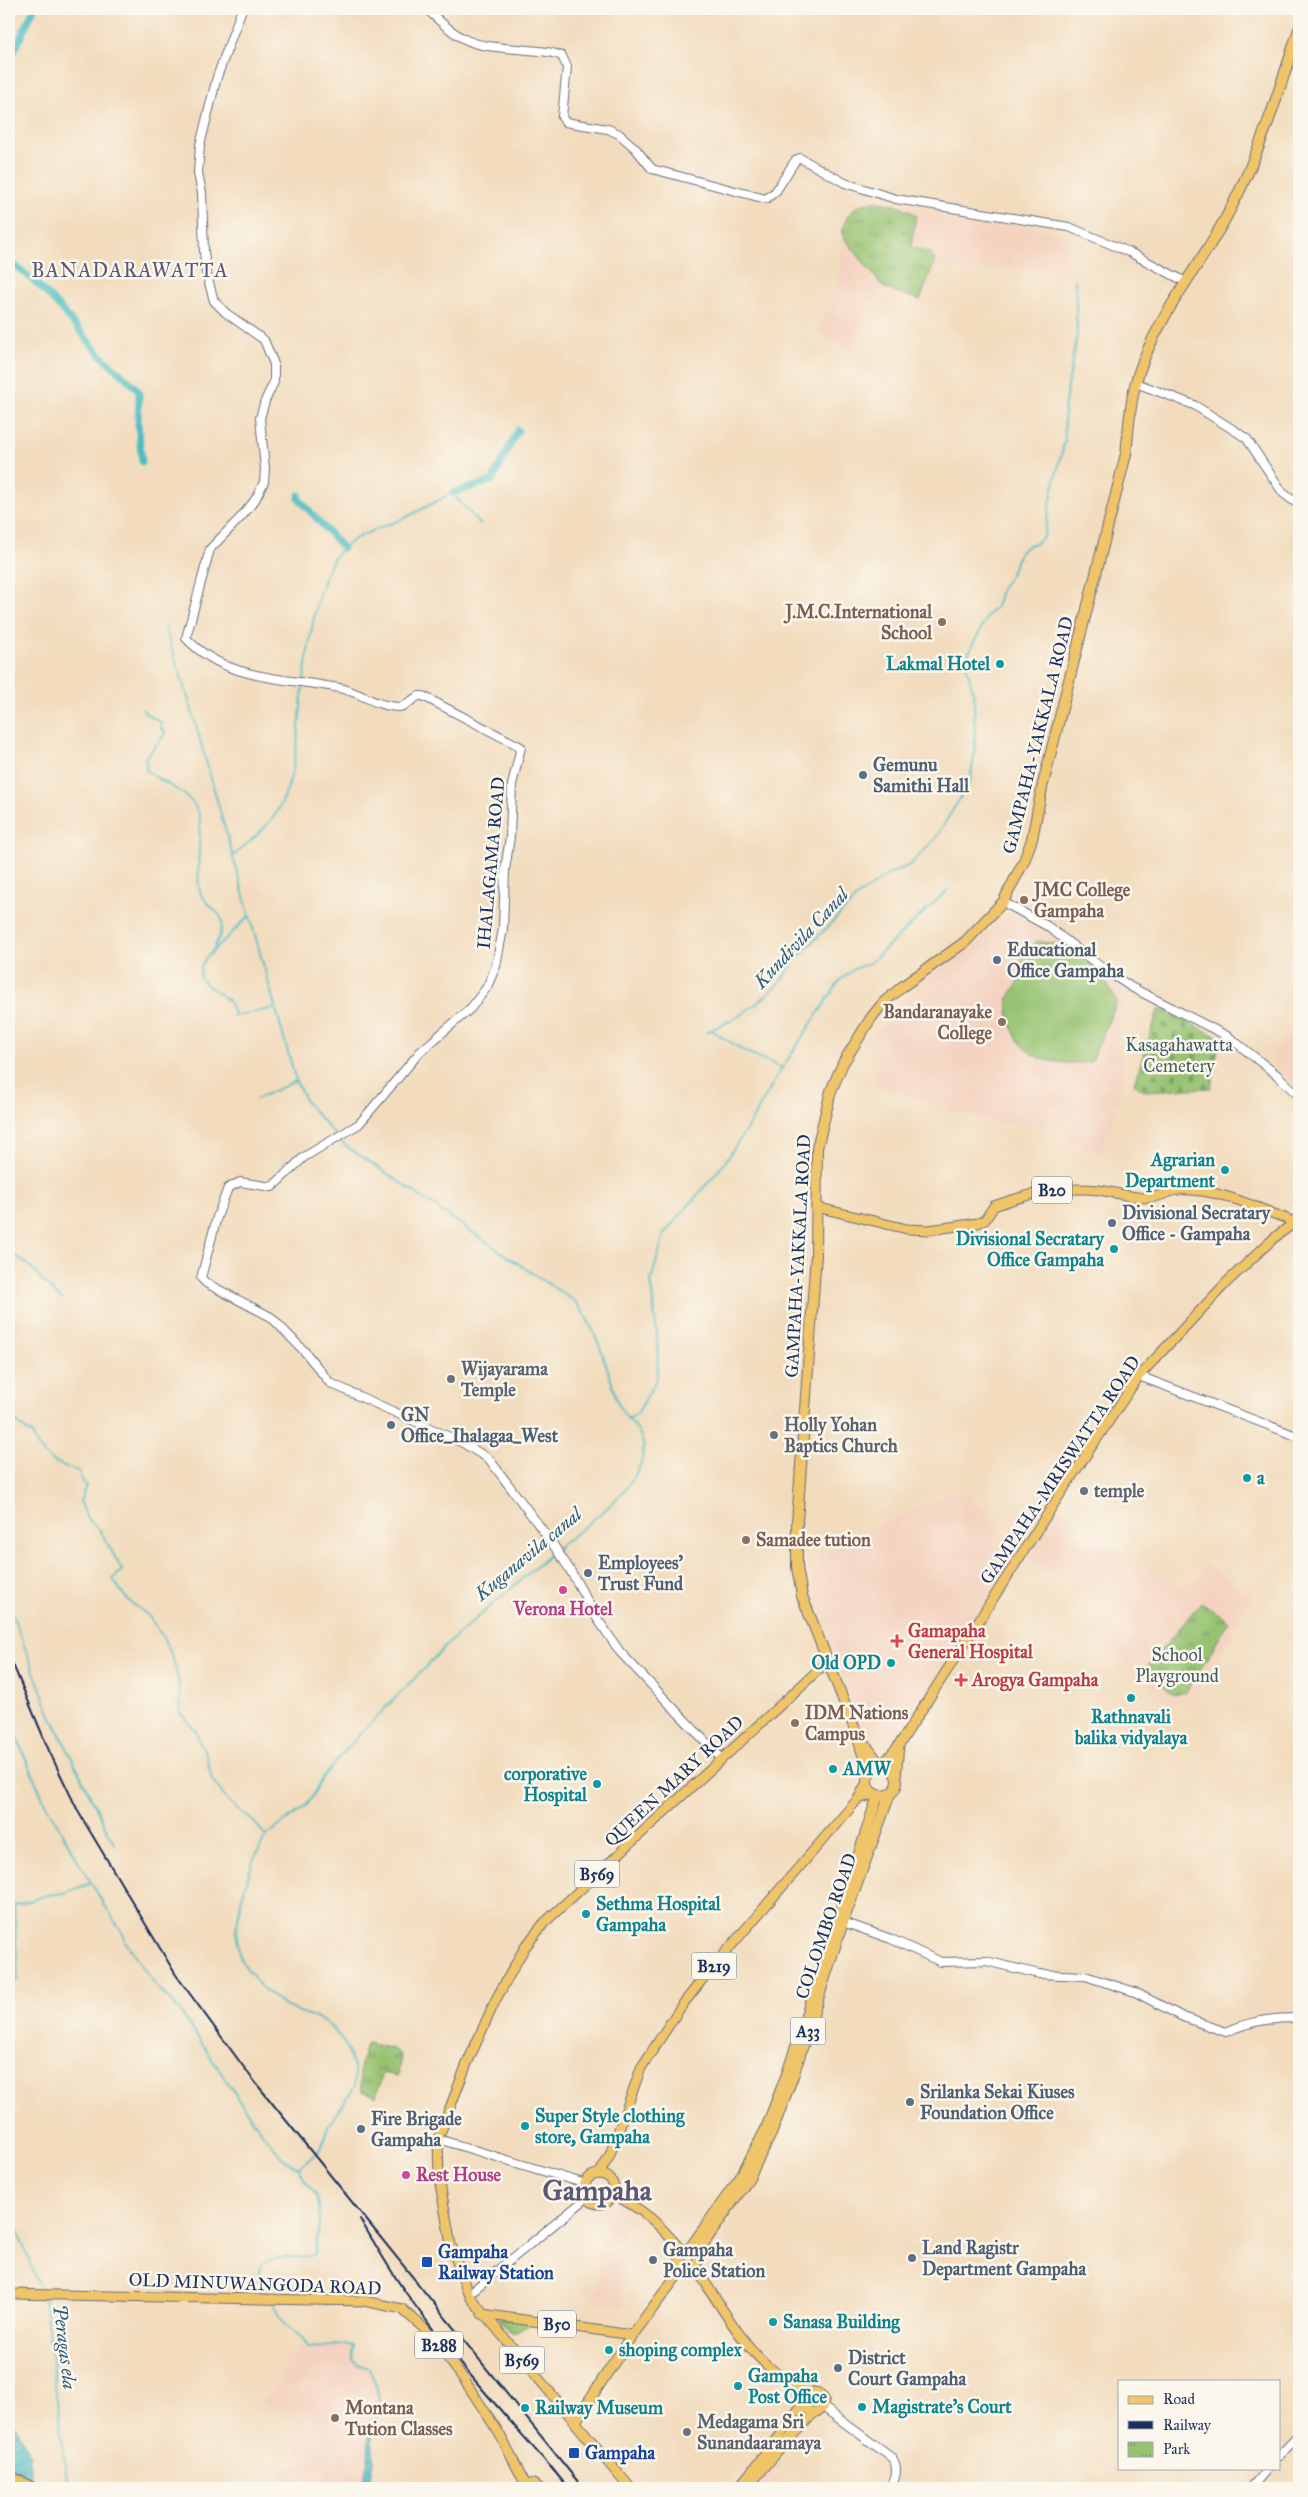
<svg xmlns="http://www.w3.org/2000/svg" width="1308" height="2497" font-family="'IM FELL Great Primer',serif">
  <defs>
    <pattern id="cemetery-stones" width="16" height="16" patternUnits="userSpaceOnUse" patternTransform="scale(1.25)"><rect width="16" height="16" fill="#96c371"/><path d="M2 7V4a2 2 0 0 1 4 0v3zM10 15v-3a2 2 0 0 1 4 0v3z" fill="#7a9f60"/></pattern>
    <pattern id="park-tufts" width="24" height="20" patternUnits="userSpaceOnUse" patternTransform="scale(1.25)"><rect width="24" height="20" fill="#96c371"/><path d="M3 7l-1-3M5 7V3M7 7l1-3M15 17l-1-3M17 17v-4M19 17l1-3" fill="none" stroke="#7a9f60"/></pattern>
    <pattern id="water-waves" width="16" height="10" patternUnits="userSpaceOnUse" patternTransform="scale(1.25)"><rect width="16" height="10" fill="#4ebdc3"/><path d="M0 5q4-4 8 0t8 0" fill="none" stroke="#409aa2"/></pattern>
  </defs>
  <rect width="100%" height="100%" fill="#fbf7ec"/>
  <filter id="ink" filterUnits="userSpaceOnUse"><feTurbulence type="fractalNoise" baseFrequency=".02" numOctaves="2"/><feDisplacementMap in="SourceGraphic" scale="10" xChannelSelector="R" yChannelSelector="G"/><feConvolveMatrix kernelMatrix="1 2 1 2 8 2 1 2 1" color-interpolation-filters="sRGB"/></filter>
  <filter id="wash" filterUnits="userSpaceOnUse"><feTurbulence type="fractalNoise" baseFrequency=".0096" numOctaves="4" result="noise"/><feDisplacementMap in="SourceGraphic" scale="20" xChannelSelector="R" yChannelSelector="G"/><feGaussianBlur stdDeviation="1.12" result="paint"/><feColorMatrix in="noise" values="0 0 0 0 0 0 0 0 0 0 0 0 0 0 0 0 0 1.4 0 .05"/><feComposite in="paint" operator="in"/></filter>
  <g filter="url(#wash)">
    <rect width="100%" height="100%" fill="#f2dcbd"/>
    <g fill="#f4d3c0">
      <polygon points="871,197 928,210 964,215 1063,234 1070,272 1012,268 983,271 941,266 923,304 878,289 850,349 817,332 838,288 841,232 846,212 859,198"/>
      <polygon points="1011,911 1129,988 1115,1035 1125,1067 1122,1090 1101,1152 1089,1150 1085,1146 1069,1143 1063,1122 1000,1125 872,1084 880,1063 865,1045 928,974 970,951"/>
      <polygon points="1299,943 1299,1094 1277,1071 1271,1056 1292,1030 1293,1018 1290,1012 1295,995 1294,975 1284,955"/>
      <polygon points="960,1488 1007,1534 1019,1551 912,1720 895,1734 870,1743 861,1732 805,1562"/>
      <polygon points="1059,1509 1071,1512 1075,1519 1131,1558 1134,1563 1144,1570 1150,1567 1189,1594 1206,1564 1252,1595 1218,1658 1191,1698 1172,1705 1091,1635 1100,1616 1088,1607 1091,1601 1066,1582 1028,1559"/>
      <polygon points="617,2202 635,2214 632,2223 624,2228 623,2306 596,2303 602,2206"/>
      <polygon points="344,2344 353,2346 352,2359 359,2365 369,2368 376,2385 381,2407 370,2434 368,2461 361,2488 273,2488 275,2481 281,2476 285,2468 293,2462 298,2449 297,2434 290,2410 276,2414 264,2401 284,2380 281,2371 287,2366 284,2363 286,2356 298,2355 300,2347 321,2350"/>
      <polygon points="817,2427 820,2430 823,2427 828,2431 820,2441 811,2433"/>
      <polygon points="770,2470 776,2476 765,2488 755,2488"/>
      <polygon points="778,2475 794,2488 779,2488 771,2482"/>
    </g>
    <polygon fill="url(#cemetery-stones)" stroke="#587968" points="1159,1008 1220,1038 1211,1088 1142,1091 1134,1083"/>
    <g fill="url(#park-tufts)" stroke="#587968">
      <path d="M873,201l28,5 15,9 -5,32 19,6 5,8 -15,39 -36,-12 -39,-49 -3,-7c5,-20 11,-26 31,-31z"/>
      <polygon points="1201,1602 1230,1621 1186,1692 1173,1695 1146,1669"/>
      <path d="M367,2043l26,6 8,6 -3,21 -15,-3 -7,23 -14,-5c-4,-17 -2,-32 5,-48z"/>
      <polygon points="497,2317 533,2323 513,2334"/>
    </g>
    <path fill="#96c371" stroke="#587968" d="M1037,941c9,2 19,2 27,5 24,7 43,35 53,56l-26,60c-34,3 -68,1 -79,-36 -3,-7 -5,-16 -4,-23 1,-12 11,-17 13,-27 1,-6 0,-14 0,-20l10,-6z"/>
    <g fill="url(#water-waves)" stroke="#347690">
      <polygon points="9,2411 30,2456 30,2488 9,2488"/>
      <polygon points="369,2433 372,2435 374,2462 369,2488 361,2488 368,2461"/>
    </g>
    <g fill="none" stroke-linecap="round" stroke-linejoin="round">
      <g stroke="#4ebdc3" stroke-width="2">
        <polyline points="165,628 190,704 296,1081 256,1099"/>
        <path d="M304,681c4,-32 13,-106 35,-129 16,-19 47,-25 68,-35 15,-8 30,-16 45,-24l28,31"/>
        <path d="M143,709l3,5 15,8v6l5,5 -21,25 2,13c19,15 46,21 53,46 0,21 -3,50 -1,70 2,16 23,25 23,34 1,11 -6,23 -11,33"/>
        <path d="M233,856c11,-10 24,-20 34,-31 31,-33 31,-97 36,-139"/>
        <path d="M250,915l-45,44c-16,27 10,26 23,42 3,4 5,10 6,15l42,-8"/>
        <polyline points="711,1030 736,1018 760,1001 779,984 794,961 858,896 889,874 910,865 935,839 970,782 975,750 974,695 965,660 988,615 996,607 1002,587 1010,576 1020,552 1030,544 1034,545 1044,536 1053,488 1065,439 1064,409 1077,334 1075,280"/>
        <polyline points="706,1032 711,1030 744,1051 782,1068 840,980 856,968 870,963 948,890"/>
        <polyline points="296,1081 306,1102 336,1136"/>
        <path d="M339,1139l8,8c77,50 150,105 228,154 18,20 34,70 41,97 4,18 25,29 27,45 6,42 -58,82 -86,105"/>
        <path d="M9,1254c24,7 33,32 53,45"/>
        <path d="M9,1387c3,26 -1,33 23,47 9,25 25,30 48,38v5l6,9 -6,15 7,17 13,12 22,40 -9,9c5,7 10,16 16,22 7,6 16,10 21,17 22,28 32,60 30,95l16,18 4,13 5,6 7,30 18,23 24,19 12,14"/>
        <polyline points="627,1419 637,1414 657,1378 658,1345 651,1281 664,1234 723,1165 751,1122 782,1068"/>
        <polyline points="9,1606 51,1716 115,1846"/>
        <polyline points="9,1720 45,1803 91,1883 64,1893 47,1895 14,1906 18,1980 9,1980"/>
        <polyline points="91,1883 124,1936 125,1941 155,1985 180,2011 254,2122 284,2160 299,2168"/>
        <polyline points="9,2132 9,2133"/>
        <polyline points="9,2218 15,2224 41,2291"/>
        <path d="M269,2296c-7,-5 -11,-10 -10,-20 3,-31 40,-12 55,-22l6,-33 -1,-14 -3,-13 -10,-11 -7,-15 22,-19 7,-23 27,-40 -1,-19 -11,-27 -17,-18 -42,-16 -23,-19 -21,-28 -4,-28 5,-30 12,-40 13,-25 41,-31 17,-30 36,-41 93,-95 101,-88"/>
        <polyline points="44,2297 68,2488"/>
        <path d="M273,2302c6,7 6,15 12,22 7,9 19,11 23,23 17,3 28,-5 45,-1l-1,13 7,6 10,3 7,17 5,22 -11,28"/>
      </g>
      <g stroke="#4ebdc3" stroke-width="7">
        <polyline points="9,62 34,9"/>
        <path d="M9,261c36,25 60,58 89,91 12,14 30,25 41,40l-1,32 4,38"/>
        <polyline points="452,493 492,481 518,430"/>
        <polyline points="299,495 299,499 343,548"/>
      </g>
    </g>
  </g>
  <g filter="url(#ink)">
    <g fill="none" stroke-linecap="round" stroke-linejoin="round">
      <g stroke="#666c7f" stroke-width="10">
        <g id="tertiary">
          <path d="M242,9l-25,68 -17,68 -2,28 4,20 2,58 2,21 8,29 12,12 38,27 10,24v18l-9,19 -5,17 5,51 -1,13 -9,18 -13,16 -32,33 -24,89c42,45 102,39 158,51 18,5 35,18 55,18 8,-1 13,-8 20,-11h4l98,51 -9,38 -2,52 -5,33 -2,59 -7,37 -9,21 -16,21 -51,44 -61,72 -55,33 -32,30 -32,-5 -12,6 -11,29 -16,61 5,5 65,34 34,35 25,31 133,60 26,16 61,81 20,30 27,48 23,34 102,107"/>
          <path d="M427,9c39,39 48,36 101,41 11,1 24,1 34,6l5,11 -5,50 3,5 43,7 11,5 16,14 17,21 114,30 10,-8 19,-30 5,-3 45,25 51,16 173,28 60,25 57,30"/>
          <polyline points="1136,383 1194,405 1237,432 1247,439 1283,493 1299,505"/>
          <polyline points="1003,902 1047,926 1097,964 1131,987 1229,1037 1277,1075 1299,1096"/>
          <polyline points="1139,1376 1299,1437"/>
          <path d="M843,1922l48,17 50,23 45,-1 53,13 46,2 50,16 48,25 43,15c24,-11 46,-14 73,-14"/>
          <polyline points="438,2139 586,2184"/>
          <polyline points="471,2292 588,2197"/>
          <path d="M823,2407l69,51c7,9 4,22 -3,30"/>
          <polyline points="1279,2456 1299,2435"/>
          <polyline points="1251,2488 1268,2468"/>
        </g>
      </g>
      <g stroke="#666c7f" stroke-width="11">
        <g id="primary">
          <path d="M816,1207l91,22 22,1 49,-7 7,-3 9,-14c34,-13 68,-20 105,-16 15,2 33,8 49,8 10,0 20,-7 30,-8 41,-2 79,18 117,32"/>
          <polyline points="881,1766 899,1745 1066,1485 1139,1376 1227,1282 1274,1238 1299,1219"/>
          <polyline points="896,1778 899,1745"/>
          <polyline points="858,1799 874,1794"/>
          <polyline points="599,2174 609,2157 641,2068 680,2008 705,1976 858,1799 867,1782"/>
          <circle cx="599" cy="2189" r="15"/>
          <path d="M613,2195c31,14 47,30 69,56"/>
          <path d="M694,2265c32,48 60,108 118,127"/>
          <polyline points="467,2291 451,2245 439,2178 438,2139 466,2066 495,2001 525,1947 544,1923 828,1661"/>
          <polyline points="9,2294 364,2301 402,2309 426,2330 463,2378 499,2433 526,2485"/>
          <polyline points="470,2297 575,2422"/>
          <polyline points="482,2314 632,2335"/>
          <circle cx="814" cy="2402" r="10"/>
          <polyline points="9,2475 34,2488"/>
          <polyline points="9,2485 16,2488"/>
          <polyline points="738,2488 779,2437 804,2402 794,2386"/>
          <polyline points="747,2488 785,2443 815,2412"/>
        </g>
      </g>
      <g stroke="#666c7f" stroke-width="12">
        <g id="trunk">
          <polyline points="861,1739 881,1766"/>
          <circle cx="882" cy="1781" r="15"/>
          <path d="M869,1774l-13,-42 -54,-136 -5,-29v-45l19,-267 1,-107 14,-57 12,-28 28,-45 12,-15 20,-17 62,-44 38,-40 21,-41 8,-22 10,-51 84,-334c3,-27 4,-56 13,-82 20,-59 63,-108 91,-162 30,-57 49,-119 69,-181"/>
          <polyline points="690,2248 740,2178 765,2131 787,2074 878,1795"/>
          <circle cx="689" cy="2258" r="9"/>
          <polyline points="697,2253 747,2181 771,2134 793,2076 843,1922 890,1794"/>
          <polyline points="524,2488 532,2484 539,2488"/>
          <polyline points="630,2488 575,2422 628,2341 684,2266"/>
        </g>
      </g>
      <use href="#tertiary" stroke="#fff" stroke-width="8"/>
      <use href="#primary" stroke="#f0c469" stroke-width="9"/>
      <use href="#trunk" stroke="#f0c469" stroke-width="10"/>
      <g stroke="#1b2f5e" stroke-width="2">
        <polyline points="9,1655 50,1753 79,1813 176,1975 251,2077 583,2488"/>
        <path d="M360,2219c15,25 29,50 46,74 45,63 98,121 149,179"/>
        <polyline points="551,2467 568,2488"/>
      </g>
    </g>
  </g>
  <g fill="#8d6e63" stroke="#fbf7ec" stroke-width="2">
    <circle cx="942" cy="622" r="5"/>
    <circle cx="1024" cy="900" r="5"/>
    <circle cx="1002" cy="1022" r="5"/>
    <circle cx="746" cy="1540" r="5"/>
    <circle cx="795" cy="1723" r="5"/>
    <circle cx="335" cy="2418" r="5"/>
  </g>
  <g fill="#0f9aa8" stroke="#fbf7ec" stroke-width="2">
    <circle cx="1000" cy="664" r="5"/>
    <circle cx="1225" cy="1170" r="5"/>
    <circle cx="1114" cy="1249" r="5"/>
    <circle cx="1247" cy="1478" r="5"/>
    <circle cx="891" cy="1663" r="5"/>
    <circle cx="1131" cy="1698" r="5"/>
    <circle cx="833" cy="1769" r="5"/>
    <circle cx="597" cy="1784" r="5"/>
    <circle cx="586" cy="1914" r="5"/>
    <circle cx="525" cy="2126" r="5"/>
    <circle cx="773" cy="2322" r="5"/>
    <circle cx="609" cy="2350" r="5"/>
    <circle cx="738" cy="2386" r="5"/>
    <circle cx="862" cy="2407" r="5"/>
    <circle cx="525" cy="2408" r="5"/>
  </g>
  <g fill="#5c6f8a" stroke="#fbf7ec" stroke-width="2">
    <circle cx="863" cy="775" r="5"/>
    <circle cx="997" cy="960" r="5"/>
    <circle cx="1112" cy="1223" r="5"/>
    <circle cx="391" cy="1425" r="5"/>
    <circle cx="588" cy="1573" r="5"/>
    <circle cx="910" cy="2102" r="5"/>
    <circle cx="361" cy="2129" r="5"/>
    <circle cx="912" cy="2258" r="5"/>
    <circle cx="653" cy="2260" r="5"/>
    <circle cx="838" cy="2368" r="5"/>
  </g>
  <g fill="#6b7280" stroke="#fbf7ec" stroke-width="2">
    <circle cx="451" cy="1379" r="5"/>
    <circle cx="774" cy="1435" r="5"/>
    <circle cx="1084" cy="1491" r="5"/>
    <circle cx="687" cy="2432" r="5"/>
  </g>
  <g fill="#d1479c" stroke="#fbf7ec" stroke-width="2">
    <circle cx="563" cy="1590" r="5"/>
    <circle cx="406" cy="2175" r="5"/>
  </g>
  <g fill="#e0444e" stroke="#fbf7ec" stroke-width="2">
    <path d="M894.5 1633.5h5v5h5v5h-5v5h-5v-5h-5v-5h5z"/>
    <path d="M958.5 1672.5h5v5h5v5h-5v5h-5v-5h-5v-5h5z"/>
  </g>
  <g fill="#1a4fb4" stroke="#fbf7ec" stroke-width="2">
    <rect x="421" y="2256" width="12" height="12" rx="2.5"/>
    <rect x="568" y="2447" width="12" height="12" rx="2.5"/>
  </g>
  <g text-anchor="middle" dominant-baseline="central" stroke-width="5" stroke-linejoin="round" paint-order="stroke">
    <g fill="#fbf7ec" stroke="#5e6b89" stroke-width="1">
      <rect x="1032" y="1176.5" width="40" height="27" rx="4"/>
      <rect x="574.5" y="1860.5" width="45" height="27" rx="4"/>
      <rect x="691.5" y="1952.5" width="45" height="27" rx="4"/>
      <rect x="790.5" y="2017.5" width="35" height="27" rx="4"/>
      <rect x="538" y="2310.5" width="38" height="27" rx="4"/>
      <rect x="415" y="2331.5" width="48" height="27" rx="4"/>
      <rect x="499.5" y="2346.5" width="45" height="27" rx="4"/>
    </g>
    <g font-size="16" font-weight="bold" fill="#1b2f5e">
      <text x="1052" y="1190">B20</text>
      <text x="597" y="1874">B569</text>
      <text x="714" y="1966">B219</text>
      <text x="808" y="2031">A33</text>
      <text x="557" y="2324">B50</text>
      <text x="439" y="2345">B288</text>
      <text x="522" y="2360">B569</text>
    </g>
    <g font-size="18" font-weight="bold" fill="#785e54" stroke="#fbf7ec" text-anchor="start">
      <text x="932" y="612" text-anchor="end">J.M.C.International<tspan x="932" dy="21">School</tspan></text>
      <text x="1034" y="890">JMC College<tspan x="1034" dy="21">Gampaha</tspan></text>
      <text x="992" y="1012" text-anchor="end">Bandaranayake<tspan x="992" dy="21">College</tspan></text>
      <text x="756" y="1540">Samadee tution</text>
      <text x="805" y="1713">IDM Nations<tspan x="805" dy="21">Campus</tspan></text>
      <text x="345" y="2408">Montana<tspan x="345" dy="21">Tution Classes</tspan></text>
    </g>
    <g font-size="18" font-weight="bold" fill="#0d838f" stroke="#fbf7ec" text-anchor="start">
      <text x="990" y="664" text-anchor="end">Lakmal Hotel</text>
      <text x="1215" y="1160" text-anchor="end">Agrarian<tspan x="1215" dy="21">Department</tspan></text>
      <text x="1104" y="1239" text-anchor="end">Divisional Secratary<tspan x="1104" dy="21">Office Gampaha</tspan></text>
      <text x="1257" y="1478">a</text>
      <text x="881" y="1663" text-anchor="end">Old OPD</text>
      <text x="1131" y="1717" text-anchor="middle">Rathnavali<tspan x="1131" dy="21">balika vidyalaya</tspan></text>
      <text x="843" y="1769">AMW</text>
      <text x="587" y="1774" text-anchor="end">corporative<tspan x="587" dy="21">Hospital</tspan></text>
      <text x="596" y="1904">Sethma Hospital<tspan x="596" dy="21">Gampaha</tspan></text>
      <text x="535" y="2116">Super Style clothing<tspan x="535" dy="21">store, Gampaha</tspan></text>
      <text x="783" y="2322">Sanasa Building</text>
      <text x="619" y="2350">shoping complex</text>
      <text x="748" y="2376">Gampaha<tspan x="748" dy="21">Post Office</tspan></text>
      <text x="872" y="2407">Magistrate's Court</text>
      <text x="535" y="2408">Railway Museum</text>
    </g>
    <g font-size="18" fill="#1b2f5e" stroke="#fbf7ec">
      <text transform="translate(1038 735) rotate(-76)">GAMPAHA-YAKKALA ROAD</text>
      <text transform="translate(491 863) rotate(-85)">IHALAGAMA ROAD</text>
      <text transform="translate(798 1256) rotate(-87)">GAMPAHA-YAKKALA ROAD</text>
      <text transform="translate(1060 1470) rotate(-56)">GAMPAHA-MRISWATTA ROAD</text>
      <text transform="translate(674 1781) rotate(-43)">QUEEN MARY ROAD</text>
      <text transform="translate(826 1926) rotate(-71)">COLOMBO ROAD</text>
      <text transform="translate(255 2284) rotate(2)">OLD MINUWANGODA ROAD</text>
    </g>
    <g font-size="18" font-weight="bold" fill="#4e5e75" stroke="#fbf7ec" text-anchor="start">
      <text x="873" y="765">Gemunu<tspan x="873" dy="21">Samithi Hall</tspan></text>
      <text x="1007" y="950">Educational<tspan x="1007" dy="21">Office Gampaha</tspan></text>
      <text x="1122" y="1213">Divisional Secratary<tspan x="1122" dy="21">Office - Gampaha</tspan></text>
      <text x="401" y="1415">GN<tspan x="401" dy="21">Office_Ihalagaa_West</tspan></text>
      <text x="598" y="1563">Employees'<tspan x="598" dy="21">Trust Fund</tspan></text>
      <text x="920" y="2092">Srilanka Sekai Kiuses<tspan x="920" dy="21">Foundation Office</tspan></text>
      <text x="371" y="2119">Fire Brigade<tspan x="371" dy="21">Gampaha</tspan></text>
      <text x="922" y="2248">Land Ragistr<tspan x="922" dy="21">Department Gampaha</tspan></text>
      <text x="663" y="2250">Gampaha<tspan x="663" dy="21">Police Station</tspan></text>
      <text x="848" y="2358">District<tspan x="848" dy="21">Court Gampaha</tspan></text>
    </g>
    <g font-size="18" fill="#405b64" stroke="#fbf7ec">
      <text x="1179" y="1045">Kasagahawatta<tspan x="1179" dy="21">Cemetery</tspan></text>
      <text x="1177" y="1655">School<tspan x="1177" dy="21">Playground</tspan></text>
    </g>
    <g font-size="18" font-weight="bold" fill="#5b616d" stroke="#fbf7ec" text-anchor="start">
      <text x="461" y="1369">Wijayarama<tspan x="461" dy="21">Temple</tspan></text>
      <text x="784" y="1425">Holly Yohan<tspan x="784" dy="21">Baptics Church</tspan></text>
      <text x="1094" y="1491">temple</text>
      <text x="697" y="2422">Medagama Sri<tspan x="697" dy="21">Sunandaaramaya</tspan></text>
    </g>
    <g font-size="18" font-weight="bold" fill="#b23c85" stroke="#fbf7ec">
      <text x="563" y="1609">Verona Hotel</text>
      <text x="416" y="2175" text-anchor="start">Rest House</text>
    </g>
    <g font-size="18" font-weight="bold" fill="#be3a42" stroke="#fbf7ec" text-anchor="start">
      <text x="908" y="1631">Gamapaha<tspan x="908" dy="21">General Hospital</tspan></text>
      <text x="972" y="1680">Arogya Gampaha</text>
    </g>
    <g font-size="18" font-weight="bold" fill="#164399" stroke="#fbf7ec" text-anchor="start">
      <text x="438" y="2252">Gampaha<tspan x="438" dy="21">Railway Station</tspan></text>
      <text x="585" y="2453">Gampaha</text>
    </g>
    <g font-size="19" font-style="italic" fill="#2a5a7c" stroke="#fbf7ec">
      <text transform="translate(801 938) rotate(-47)">Kundivila Canal</text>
      <text transform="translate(528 1554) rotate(-40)">Kuganavila canal</text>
      <text transform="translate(65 2347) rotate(83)">Peragas ela</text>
    </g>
    <g font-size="20" letter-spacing="1" fill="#5c5774" stroke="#fbf7ec">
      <text x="130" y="270">BANADARAWATTA</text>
    </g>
    <g font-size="28" font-weight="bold" fill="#5c5774" stroke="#fbf7ec">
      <text x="597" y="2190">Gampaha</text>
    </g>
  </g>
  <rect width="1308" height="2497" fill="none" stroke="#fbf7ec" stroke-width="30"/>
  <rect x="1118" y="2380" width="162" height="90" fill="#fbf7ec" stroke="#a1a7b3"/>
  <rect x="1128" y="2396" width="25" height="8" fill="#f0c469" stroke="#a1a7b3"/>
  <text x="1163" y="2404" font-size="15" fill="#1b2f5e">Road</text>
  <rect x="1128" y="2421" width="25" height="8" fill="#1b2f5e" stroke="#a1a7b3"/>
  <text x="1163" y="2430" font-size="15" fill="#1b2f5e">Railway</text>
  <rect x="1128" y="2442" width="25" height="15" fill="url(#park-tufts)" stroke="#a1a7b3"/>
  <text x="1163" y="2454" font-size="15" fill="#1b2f5e">Park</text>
</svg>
